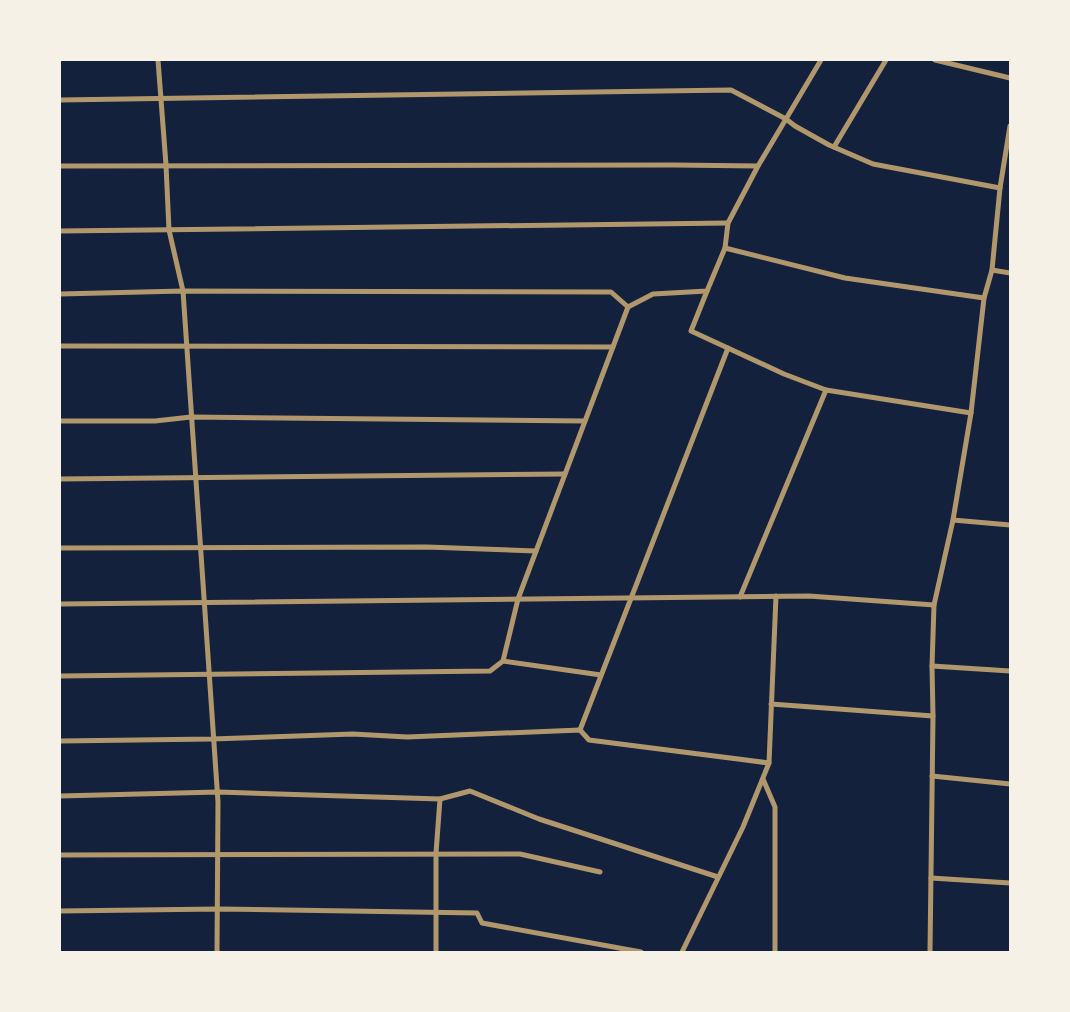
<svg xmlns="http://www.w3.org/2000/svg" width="1070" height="1012" font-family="'Fira Sans',sans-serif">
  <rect width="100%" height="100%" fill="#14213d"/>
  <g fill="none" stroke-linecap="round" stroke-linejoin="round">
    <g stroke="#b1986c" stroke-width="5">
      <polyline points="158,60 166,165 169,230 183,291 218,802 217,952"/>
      <polyline points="935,60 1010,78"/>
      <polyline points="60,100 731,90 786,119 795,126 829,145 873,164 1000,188"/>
      <polyline points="834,147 886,60"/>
      <polyline points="60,166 674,165 758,166"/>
      <polyline points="60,231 728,223"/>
      <polyline points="725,248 845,278 984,298"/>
      <polyline points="992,270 1010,273"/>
      <polyline points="707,291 691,331 784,374 826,390 971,413"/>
      <polyline points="60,294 183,291 611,292 628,307"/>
      <polyline points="60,346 613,347"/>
      <polyline points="60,421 155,421 191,417 585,421"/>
      <polyline points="60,479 565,474"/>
      <polyline points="953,520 1010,525"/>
      <polyline points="60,548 427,547 536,551"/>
      <polyline points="740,597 826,390"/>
      <polyline points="60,604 809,596 934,605"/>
      <polyline points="503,661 518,599 628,307 653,294 707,291 725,248 728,223 758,166 821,60"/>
      <polyline points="932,666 1010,671"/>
      <polyline points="60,676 490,671 503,661 601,675"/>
      <polyline points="771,704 933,716"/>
      <polyline points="580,730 728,348"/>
      <polyline points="60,741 212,739 353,734 407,737 580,730 589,740 769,763"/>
      <polyline points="932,776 1010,784"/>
      <polyline points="763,779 775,807 775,952"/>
      <polyline points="60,796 218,792 440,799 470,791 539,819 718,877"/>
      <polyline points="60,855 520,854 600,872"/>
      <polyline points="931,878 1010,883"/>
      <polyline points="60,911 218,909 477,913 482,923 641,952"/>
      <polyline points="436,952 436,853 440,799"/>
      <polyline points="682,952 743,827 769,763 776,596"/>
      <polyline points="930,952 933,716 932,666 934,605 953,520 971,413 984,298 992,270 1000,188 1010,126"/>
    </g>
  </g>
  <rect width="1070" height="1012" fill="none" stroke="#f6f1e7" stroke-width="122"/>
</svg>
